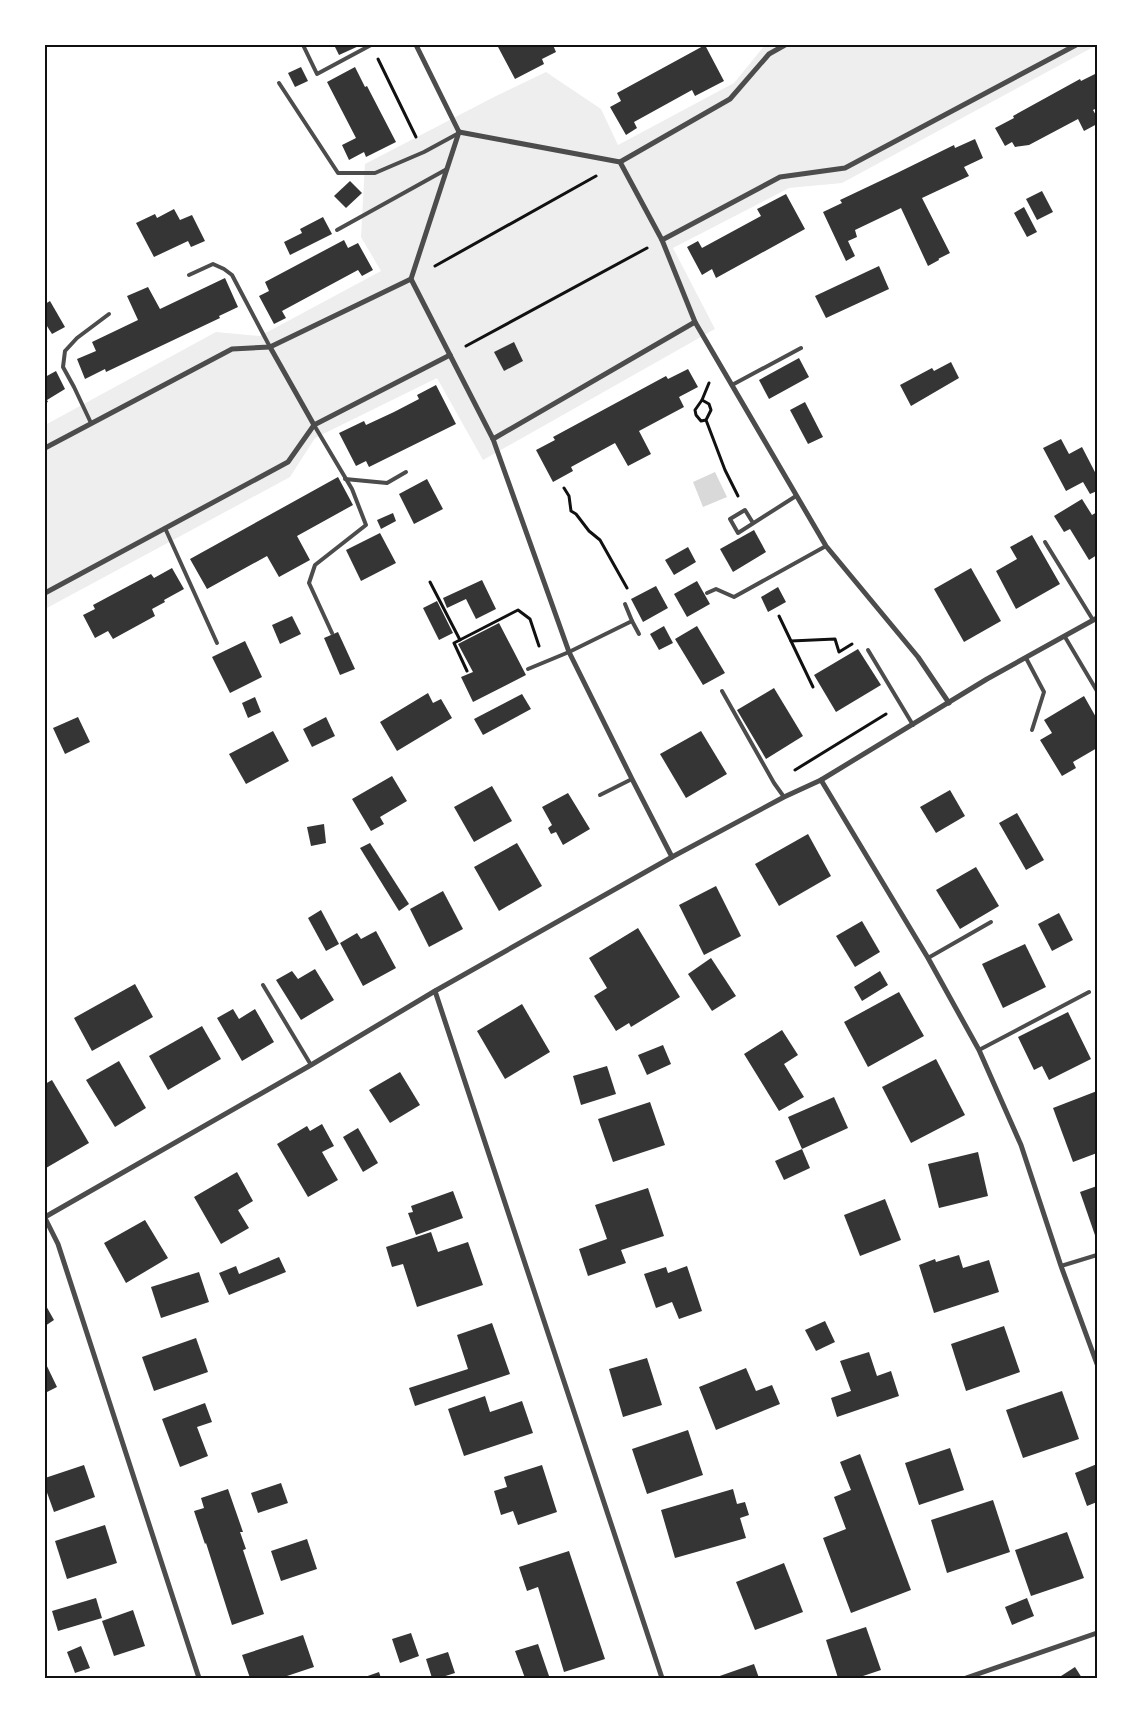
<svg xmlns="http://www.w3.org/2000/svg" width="1142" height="1723" font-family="Overpass,sans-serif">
  <rect width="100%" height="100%" fill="#fff"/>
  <polygon fill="#eee" points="765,45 1097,45 842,183 789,188 673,248 715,329 483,460 437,378 315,438 290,477 45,609 45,425 216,332 260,336 381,271 361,237 365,164 494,97 546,72 601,109 618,145 734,83"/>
  <polygon fill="#d9d9d9" points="715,472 727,497 703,507 693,482"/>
  <g fill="#353535">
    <polygon points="334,45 361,45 339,55"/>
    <polygon points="497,45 553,45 556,52 542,59 544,64 515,79"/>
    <polygon points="705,45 724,81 695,96 692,90 634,122 637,128 626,135 610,107 621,101 617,93"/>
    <polygon points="301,67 308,81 295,87 288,73"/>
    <polygon points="355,67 365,87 367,86 396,142 366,157 364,152 349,160 342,145 356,138 327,82"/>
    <polygon points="1097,73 1097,108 1093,110 1097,117 1097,124 1084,131 1078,119 1029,145 1015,147 1012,142 1005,146 995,128 1014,118 1013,116 1080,79 1081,81"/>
    <polygon points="975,139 983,158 964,167 969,176 922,198 950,253 938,259 936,252 939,260 928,266 901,208 855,230 857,237 848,241 855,256 846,261 823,212 842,203 840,200 897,173 954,145 955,148"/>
    <polygon points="350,181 362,193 346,208 334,196"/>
    <polygon points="1042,191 1053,212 1037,220 1026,199"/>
    <polygon points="786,194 805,229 716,278 712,269 702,275 687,247 698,241 702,248 761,216 757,209"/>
    <polygon points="1024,207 1037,232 1027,237 1014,213"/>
    <polygon points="174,209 180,220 192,215 205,241 191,247 188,241 154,257 136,223 155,214 157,218"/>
    <polygon points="323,217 332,234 290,255 284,242 302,233 300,229"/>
    <polygon points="344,240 348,248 358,243 373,270 362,276 358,270 282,311 286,318 274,324 259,296 269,291 265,282"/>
    <polygon points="879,266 889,289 826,318 815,296"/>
    <polygon points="225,278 238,307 219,316 220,318 106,372 105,369 85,379 77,359 96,351 92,342 138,320 127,296 148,287 160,309"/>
    <polygon points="50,301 65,327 52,334 45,323 45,304"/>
    <polygon points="514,342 523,361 504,371 494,352"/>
    <polygon points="799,358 809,377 769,399 759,380"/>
    <polygon points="951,362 959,378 911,406 900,385 932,368 934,371"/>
    <polygon points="688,369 698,387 679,397 684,407 639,431 651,454 628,466 615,443 571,467 573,471 553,482 536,450 555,440 553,437 666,376 668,379"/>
    <polygon points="56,371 65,389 47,400 48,402 45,403 45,377"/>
    <polygon points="436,385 456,424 369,467 366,461 356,466 339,433 364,421 366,425 394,412 419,399 417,395"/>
    <polygon points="805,402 823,437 808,444 790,410"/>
    <polygon points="1061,439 1069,454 1082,447 1097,476 1097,491 1090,494 1083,482 1066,491 1043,448"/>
    <polygon points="338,477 353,505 297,536 310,560 279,577 267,556 207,589 190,559"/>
    <polygon points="427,479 443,509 414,524 399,494"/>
    <polygon points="1082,499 1092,515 1097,512 1097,555 1089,560 1070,529 1064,532 1054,516"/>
    <polygon points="393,513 396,521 381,529 377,520"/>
    <polygon points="754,530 766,552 733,572 720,549"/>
    <polygon points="380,533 396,563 361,581 346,550"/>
    <polygon points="1032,535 1060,584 1016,609 996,571 1017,559 1010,547"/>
    <polygon points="688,547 696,562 674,575 665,560"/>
    <polygon points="172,568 184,589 164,600 165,602 152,609 155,616 113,639 108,631 95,638 83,615 95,609 93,605 151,574 154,578"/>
    <polygon points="971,568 1001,621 964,642 934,589"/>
    <polygon points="482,580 496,609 476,619 466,599 447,608 443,598"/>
    <polygon points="697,581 710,604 687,617 674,594"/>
    <polygon points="656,586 668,608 643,622 631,599"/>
    <polygon points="778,587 786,602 768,612 761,597"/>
    <polygon points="437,601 453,633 439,640 423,608"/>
    <polygon points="292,616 301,634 280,644 272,625"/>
    <polygon points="499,623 526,675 473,702 461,677 473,672 458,644"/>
    <polygon points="664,626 673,643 659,650 650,634"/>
    <polygon points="697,626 725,673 703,685 675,639"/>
    <polygon points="338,632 355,669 340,675 324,638"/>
    <polygon points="245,641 262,677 230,693 212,657"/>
    <polygon points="858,649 881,685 836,712 814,675"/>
    <polygon points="774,688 803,736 766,759 737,710"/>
    <polygon points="428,693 433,703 441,699 452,718 397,751 380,722"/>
    <polygon points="522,694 531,709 483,735 474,719"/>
    <polygon points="1084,696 1097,719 1097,748 1073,762 1076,768 1062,776 1040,740 1052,733 1044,720"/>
    <polygon points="255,697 261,712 248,718 242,703"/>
    <polygon points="78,717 90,742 65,754 53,728"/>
    <polygon points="326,717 335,736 312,747 303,729"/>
    <polygon points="273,731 289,761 246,784 229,754"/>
    <polygon points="701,731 727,774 686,798 660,754"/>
    <polygon points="392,776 407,801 380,817 384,824 371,831 352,799"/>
    <polygon points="492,786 512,821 474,842 454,807"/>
    <polygon points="950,790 965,816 936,833 920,807"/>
    <polygon points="568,793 590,829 563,845 556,832 551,834 548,828 552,825 542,807"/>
    <polygon points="1017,813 1044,860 1026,870 999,823"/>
    <polygon points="324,824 326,843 311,846 307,827"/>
    <polygon points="808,834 831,876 779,906 755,864"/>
    <polygon points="370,843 409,904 399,911 360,848"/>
    <polygon points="517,843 542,886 499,911 474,867"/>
    <polygon points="976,867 999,906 960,929 936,890"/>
    <polygon points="716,886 741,936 704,955 679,905"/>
    <polygon points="443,891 463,929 429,947 410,909"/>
    <polygon points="321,910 339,944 326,951 308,918"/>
    <polygon points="1059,913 1073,940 1052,951 1038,924"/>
    <polygon points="862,921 880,952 855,967 836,936"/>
    <polygon points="638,928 680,997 631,1027 629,1023 616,1031 594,996 607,988 589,958"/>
    <polygon points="376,931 396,968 363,986 340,943 357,933 361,939"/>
    <polygon points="1025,944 1046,987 1003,1008 982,964"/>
    <polygon points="711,958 736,996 712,1011 688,974"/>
    <polygon points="315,969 334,1000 301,1020 276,980 292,971 298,979"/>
    <polygon points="880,971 888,985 862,1001 854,987"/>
    <polygon points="135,984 153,1017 92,1051 74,1018"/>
    <polygon points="899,992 924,1036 868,1067 844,1022"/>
    <polygon points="522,1004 550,1052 505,1079 477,1031"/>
    <polygon points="233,1009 239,1019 255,1009 274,1042 242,1061 217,1018"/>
    <polygon points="1068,1012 1091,1059 1049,1080 1042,1066 1034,1070 1018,1037"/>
    <polygon points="202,1026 221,1059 168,1090 149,1056"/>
    <polygon points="782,1030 798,1055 784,1064 804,1097 779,1111 744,1054"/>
    <polygon points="663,1045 671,1064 647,1075 638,1055"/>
    <polygon points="936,1059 965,1115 911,1143 882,1087"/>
    <polygon points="119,1061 146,1108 115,1127 86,1080"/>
    <polygon points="607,1066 616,1094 581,1105 573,1076"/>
    <polygon points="400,1072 420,1105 390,1123 369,1090"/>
    <polygon points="52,1080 89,1143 46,1168 45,1084"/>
    <polygon points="1097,1091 1097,1153 1073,1162 1053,1108"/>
    <polygon points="834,1097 848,1128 802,1149 788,1117"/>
    <polygon points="650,1102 665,1145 613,1162 598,1119"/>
    <polygon points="322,1124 334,1146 322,1152 338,1180 308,1197 277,1144 307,1126 310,1131"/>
    <polygon points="358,1128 378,1163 363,1172 343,1137"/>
    <polygon points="802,1149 810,1168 784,1180 775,1161"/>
    <polygon points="978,1152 988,1196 939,1208 928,1164"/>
    <polygon points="237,1172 253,1201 238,1210 249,1228 221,1244 194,1197"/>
    <polygon points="1097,1186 1097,1241 1080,1192"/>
    <polygon points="648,1188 664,1236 621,1250 626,1263 588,1276 579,1249 607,1239 595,1205"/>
    <polygon points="453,1191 463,1218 416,1235 408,1213 413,1212 411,1206"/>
    <polygon points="885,1199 901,1240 860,1256 844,1215"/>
    <polygon points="145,1220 168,1258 126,1283 104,1243"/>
    <polygon points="431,1232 438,1252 468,1242 483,1285 417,1307 403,1264 392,1267 386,1247"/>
    <polygon points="959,1255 963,1268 989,1260 999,1292 934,1313 919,1265 935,1259 936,1262"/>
    <polygon points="279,1257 286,1272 229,1295 219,1273 236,1266 239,1274"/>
    <polygon points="687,1266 702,1311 679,1319 672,1302 656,1308 644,1274 666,1267 668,1273"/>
    <polygon points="199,1272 209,1302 161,1318 151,1287"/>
    <polygon points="45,1304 54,1320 45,1326"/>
    <polygon points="825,1321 835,1342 816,1351 805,1330"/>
    <polygon points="492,1323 510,1374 415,1406 409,1388 468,1369 457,1335"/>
    <polygon points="1004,1326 1020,1372 966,1391 951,1344"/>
    <polygon points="196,1338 208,1372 154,1391 142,1357"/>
    <polygon points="869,1352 877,1376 891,1371 899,1396 837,1417 831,1398 851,1391 840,1361"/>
    <polygon points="647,1358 662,1405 623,1417 609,1369"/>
    <polygon points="45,1362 57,1387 45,1393"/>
    <polygon points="746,1368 756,1391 772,1385 780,1404 716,1430 699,1387"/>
    <polygon points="1062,1391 1079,1439 1023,1458 1006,1410"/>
    <polygon points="485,1396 490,1412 522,1401 533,1433 464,1456 448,1409"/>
    <polygon points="205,1403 212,1422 197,1427 208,1456 180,1467 162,1419"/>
    <polygon points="688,1430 703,1475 647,1494 632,1449"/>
    <polygon points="950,1448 964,1490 919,1505 905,1463"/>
    <polygon points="860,1454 911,1590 851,1613 823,1538 846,1529 834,1497 851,1490 840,1462"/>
    <polygon points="1097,1464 1097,1502 1087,1506 1075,1473"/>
    <polygon points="84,1465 95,1497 54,1512 45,1487 45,1478"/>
    <polygon points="542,1465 557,1512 518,1525 513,1511 501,1515 494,1491 507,1487 504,1477"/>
    <polygon points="281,1483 288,1503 258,1513 251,1493"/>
    <polygon points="228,1489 243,1532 240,1532 246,1549 243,1550 264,1614 232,1625 206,1543 205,1544 194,1511 204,1508 201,1498"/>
    <polygon points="733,1489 737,1504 745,1502 749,1515 740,1518 746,1538 675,1558 661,1510"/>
    <polygon points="993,1500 1010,1552 947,1573 931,1520"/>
    <polygon points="105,1525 117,1563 67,1579 55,1541"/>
    <polygon points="1067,1532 1084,1578 1031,1596 1015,1550"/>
    <polygon points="307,1539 317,1569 281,1581 271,1551"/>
    <polygon points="569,1551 605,1659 564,1672 538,1587 527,1591 519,1567"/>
    <polygon points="784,1563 803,1612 755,1630 736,1582"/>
    <polygon points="96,1598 102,1618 58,1631 52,1611"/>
    <polygon points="1027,1598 1034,1616 1012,1625 1005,1607"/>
    <polygon points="133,1610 145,1646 114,1656 102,1621"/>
    <polygon points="866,1627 881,1670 857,1678 838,1678 826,1640"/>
    <polygon points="411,1633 419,1656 400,1663 392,1639"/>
    <polygon points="303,1635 314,1667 281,1678 250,1678 242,1655"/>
    <polygon points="538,1644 549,1676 542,1678 525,1678 515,1651"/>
    <polygon points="81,1646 90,1668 75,1673 67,1652"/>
    <polygon points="448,1652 455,1673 439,1678 432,1678 426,1659"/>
    <polygon points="754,1664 759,1678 714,1678"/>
    <polygon points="1075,1667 1082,1678 1058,1678"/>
    <polygon points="379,1672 381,1678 362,1678"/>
  </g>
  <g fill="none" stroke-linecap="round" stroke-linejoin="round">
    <g stroke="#111" stroke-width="3">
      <polyline points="378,59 416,137"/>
      <polyline points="435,266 596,176"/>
      <polyline points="466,346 647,248"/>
      <polyline points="702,400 709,383"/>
      <polyline points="706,420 701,421 696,415 695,410 702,400 709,404 711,410 706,420 725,470 738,496"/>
      <polyline points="564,488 569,496 571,511 576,514 589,531 600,540 627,588"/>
      <polyline points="430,582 460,640"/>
      <polyline points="779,616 813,687"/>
      <polyline points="791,641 835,639 839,652 852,644"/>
      <polyline points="467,671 454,643 518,610 530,619 539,646"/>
      <polyline points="795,770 886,714"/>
    </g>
    <g stroke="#4c4c4c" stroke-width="4">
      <polyline points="303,45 317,74 371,45"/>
      <polyline points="1097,45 1097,46"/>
      <polyline points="279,83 338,173 375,173 424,152 459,133"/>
      <polyline points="337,230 447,169"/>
      <polyline points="189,275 213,264 224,269 232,275 270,347"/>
      <polyline points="732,385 801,348"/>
      <polyline points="91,423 74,387 63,367 65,351 77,338 109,314"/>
      <polyline points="314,425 352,489 366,525 315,565 309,583 332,633"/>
      <polyline points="345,479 387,483 406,472"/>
      <polyline points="753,523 745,510 730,519 738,533 796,496"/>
      <polyline points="165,528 217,643"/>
      <polyline points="1045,542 1093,620"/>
      <polyline points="707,593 716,589 734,597 826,546"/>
      <polyline points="632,621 639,634"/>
      <polyline points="1065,637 1097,691"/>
      <polyline points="868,650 913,725"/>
      <polyline points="1026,658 1044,692 1032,730"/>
      <polyline points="528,669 569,652 632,621 625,604"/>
      <polyline points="722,691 774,783 784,797"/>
      <polyline points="600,795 632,779"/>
      <polyline points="928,958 991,922"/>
      <polyline points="263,985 311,1065"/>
      <polyline points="979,1050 1089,992"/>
      <polyline points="1061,1266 1097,1255"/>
    </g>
    <g stroke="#4c4c4c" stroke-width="5">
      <polyline points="416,45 459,132"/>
      <polyline points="459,132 620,162 662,240 695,322 826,546 918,657 949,703"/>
      <polyline points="459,132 411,279 493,439 569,652 632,779 672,857"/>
      <polyline points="620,162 730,99 769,54 785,45"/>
      <polyline points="662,240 780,177 845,168 1076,45"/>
      <polyline points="270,347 314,425"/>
      <polyline points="493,439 695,322"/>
      <polyline points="45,448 232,349 270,347 411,279"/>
      <polyline points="45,593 288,462 314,425 450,355"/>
      <polyline points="821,780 928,958 979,1050 1021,1145 1061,1266 1097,1364"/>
      <polyline points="435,991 662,1678"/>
      <polyline points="45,1217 311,1065 435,991 672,857 784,797 821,780 987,679 1097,618"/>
      <polyline points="45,1218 58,1244 199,1678"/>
      <polyline points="966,1678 1097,1633"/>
    </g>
  </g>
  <rect width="1142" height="1723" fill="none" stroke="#ffffff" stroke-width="92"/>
  <rect x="46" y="46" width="1050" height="1631" fill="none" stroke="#111" stroke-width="2"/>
</svg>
